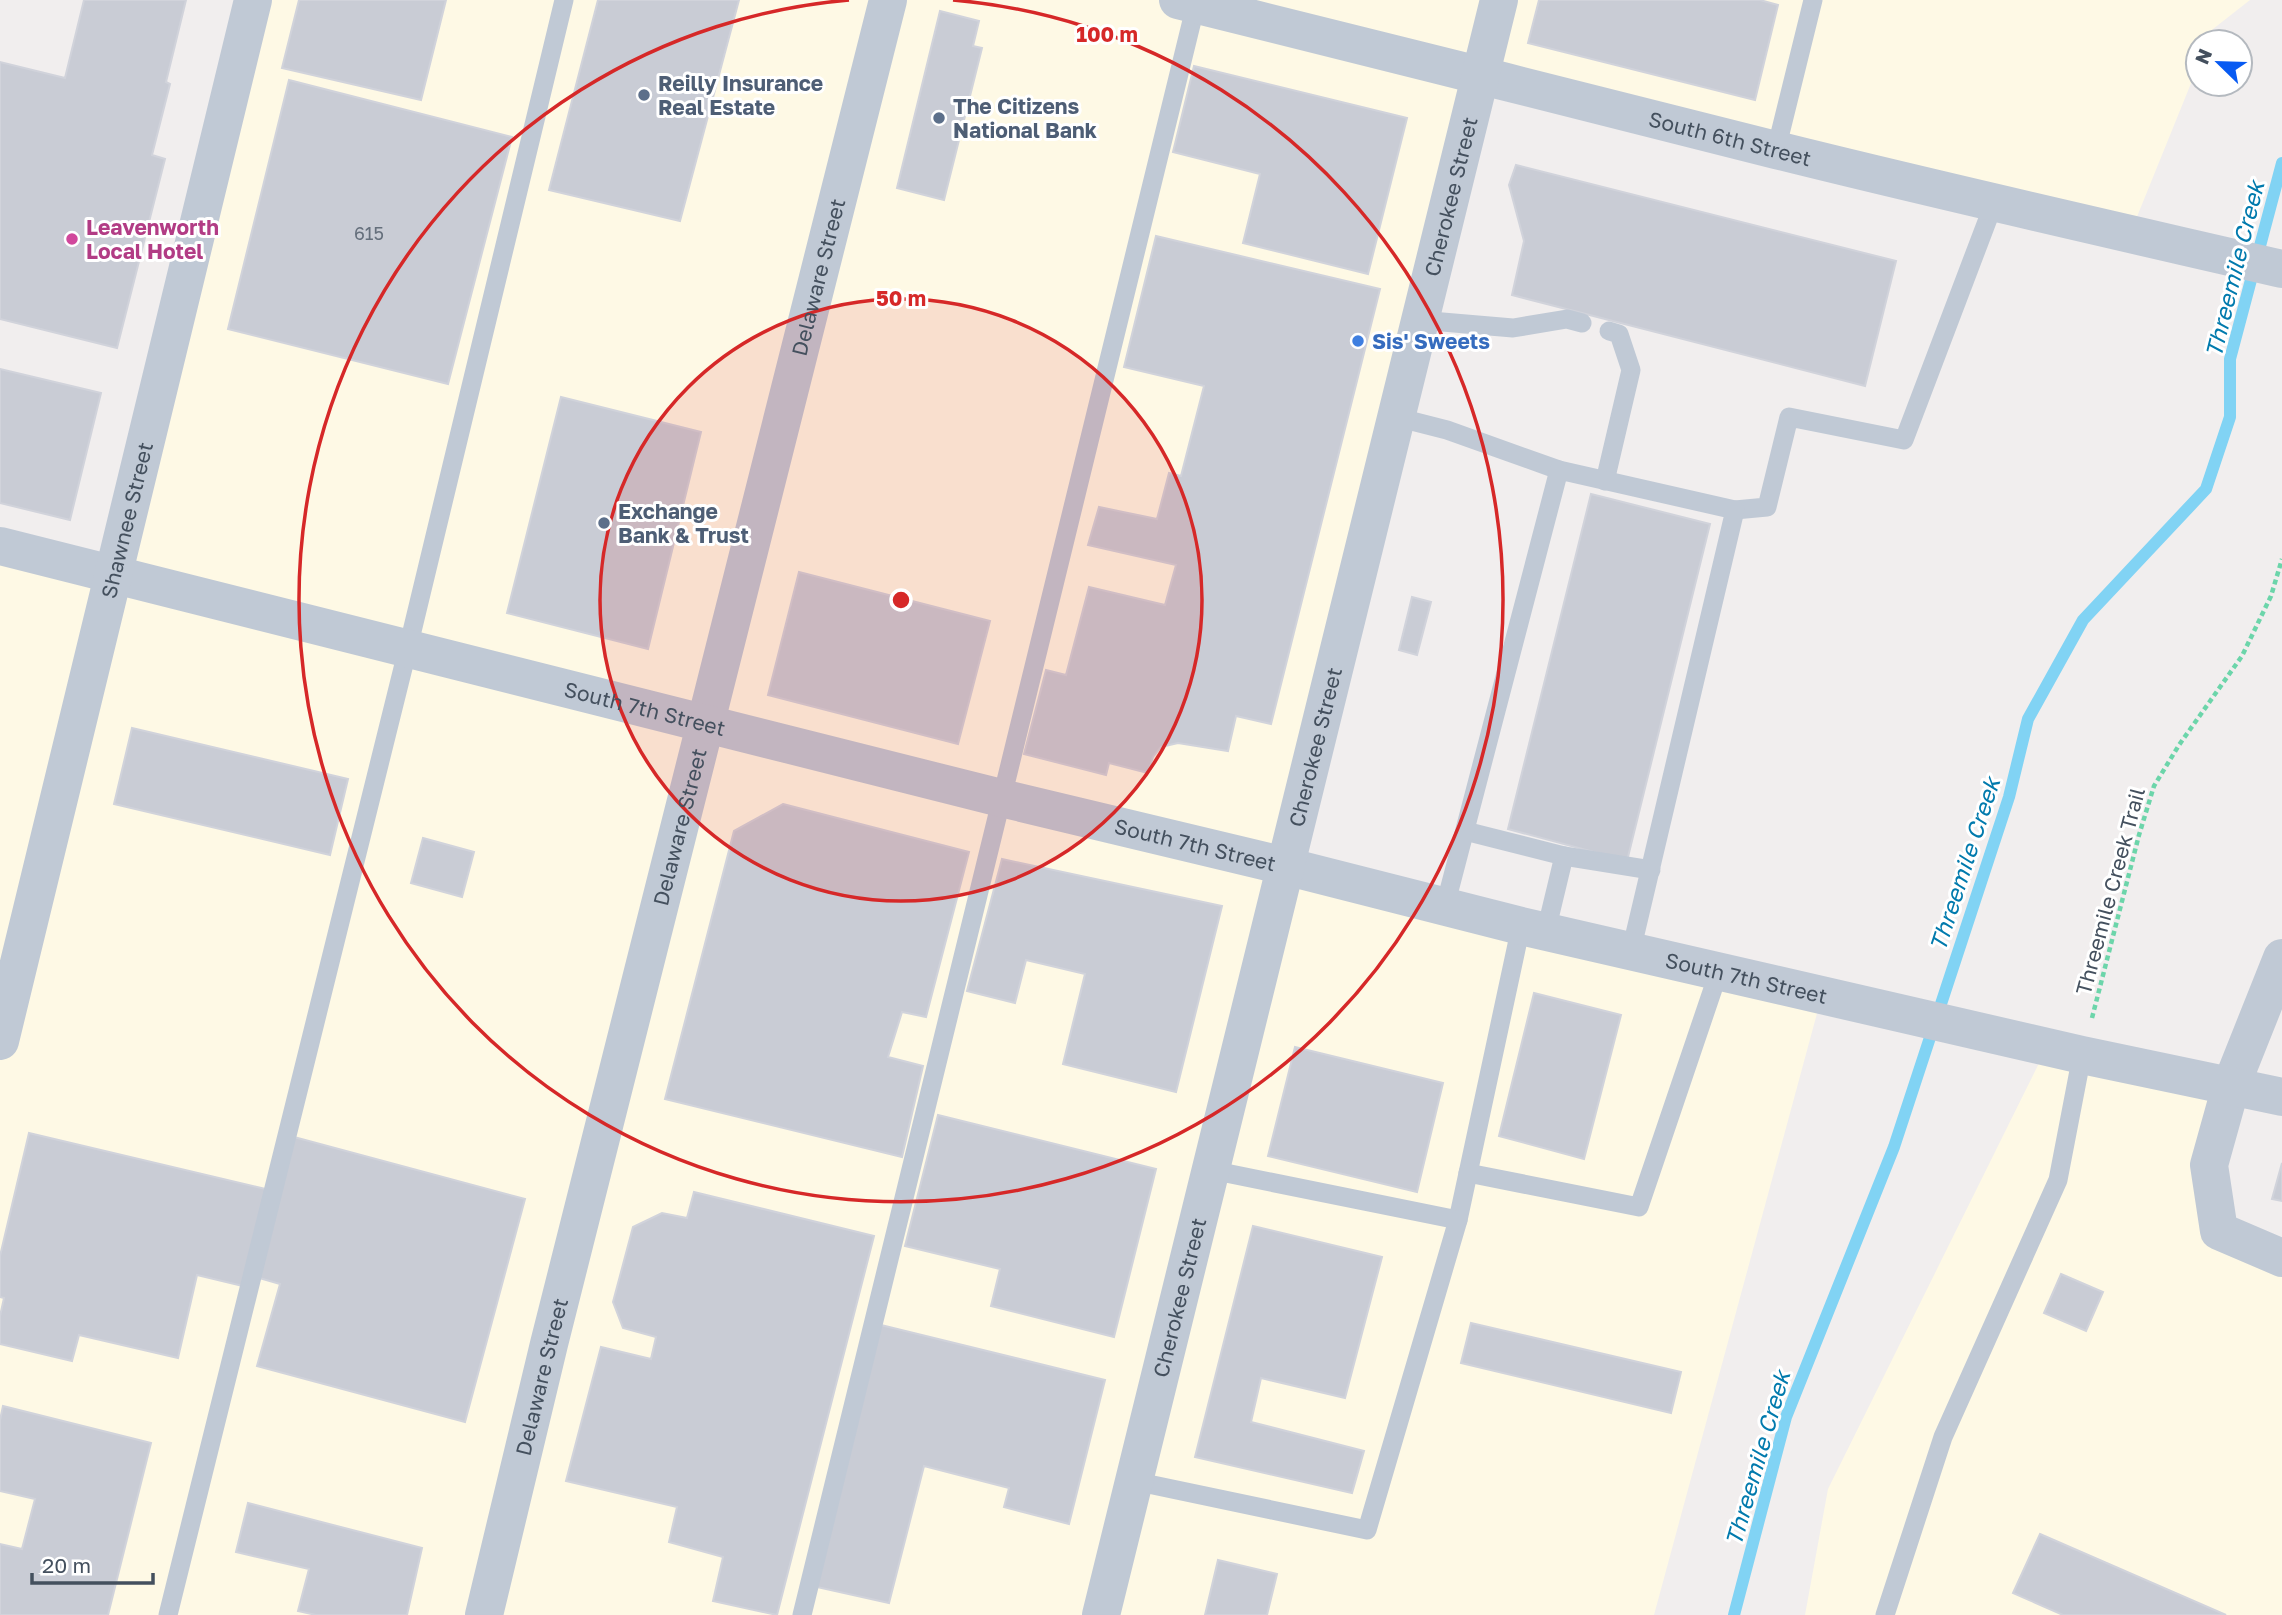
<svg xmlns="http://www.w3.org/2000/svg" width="2282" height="1615" font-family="'Golos Text',sans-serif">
  <rect width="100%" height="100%" fill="#f1eeee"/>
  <g fill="#fef9e5">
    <polygon points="253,0 2250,0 2213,29 2208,42 2198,42 2198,66 2130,234 1483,74 1286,866 1822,995 1654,1615 0,1615 0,546 113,573"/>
    <polygon points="2047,1047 2231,1086 2219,1231 2282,1258 2282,1615 1805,1615 1828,1489"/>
  </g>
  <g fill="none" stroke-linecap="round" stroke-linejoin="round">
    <polyline stroke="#81d3f4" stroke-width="12" points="1734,1615 1786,1417 1894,1147 2009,797 2028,719 2083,620 2206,489 2230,417 2230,359 2282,163"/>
  </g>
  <g fill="#c9ccd5" stroke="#d1d3db" stroke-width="2">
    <polygon points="84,0 186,0 166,82 170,84 152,155 165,159 117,348 0,319 0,62 65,78"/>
    <polygon points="299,0 446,0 421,100 282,68"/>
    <polygon points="598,0 739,0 680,221 549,190"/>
    <polygon points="1539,0 1760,0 1778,5 1755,100 1528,43"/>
    <polygon points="940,11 979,21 973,46 982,48 944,200 897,188"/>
    <polygon points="1194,66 1407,118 1368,274 1243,243 1260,174 1173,152"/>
    <polygon points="289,80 512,137 448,384 228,329"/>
    <polygon points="1516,165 1896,261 1865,386 1512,295 1524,241 1509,185"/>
    <polygon points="1156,236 1380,289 1271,724 1236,716 1228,751 1178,743 1161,747 1153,757 1148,773 1109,763 1106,775 1024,754 1046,670 1066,675 1089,587 1165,605 1176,565 1088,545 1099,507 1157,519 1169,473 1181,476 1204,386 1124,367"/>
    <polygon points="0,369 101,393 70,520 0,503"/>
    <polygon points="561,397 701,432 648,649 507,613"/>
    <polygon points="1591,494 1710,524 1627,861 1508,829"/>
    <polygon points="799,572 990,621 958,744 768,695"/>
    <polygon points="1412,597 1431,602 1417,655 1399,650"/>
    <polygon points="132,728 348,779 330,855 114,804"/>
    <polygon points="783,804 969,852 926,1017 902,1012 888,1057 923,1066 902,1157 665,1099 734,831"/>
    <polygon points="423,838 474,852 462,897 411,883"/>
    <polygon points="1002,859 1222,906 1176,1092 1063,1064 1085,974 1026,960 1015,1003 967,991"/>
    <polygon points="1534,993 1621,1015 1584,1159 1499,1136"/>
    <polygon points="1295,1047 1443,1083 1417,1192 1268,1156"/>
    <polygon points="938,1115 1156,1169 1114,1337 991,1306 1000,1269 905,1246"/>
    <polygon points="29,1133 270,1190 247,1287 197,1275 178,1358 79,1335 72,1361 0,1344 0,1316 4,1298 0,1297 0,1256"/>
    <polygon points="294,1137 525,1199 465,1422 257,1366 280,1284 256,1277"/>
    <polygon points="2282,1163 2282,1201 2272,1199"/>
    <polygon points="694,1192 874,1236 777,1615 713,1601 723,1557 669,1542 677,1507 566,1481 601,1347 651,1359 656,1337 623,1328 613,1302 633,1227 662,1213 687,1218"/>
    <polygon points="1253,1226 1382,1257 1345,1398 1261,1378 1251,1422 1364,1451 1352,1493 1195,1457"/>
    <polygon points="2061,1274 2103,1292 2086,1331 2044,1313"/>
    <polygon points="1471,1323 1681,1372 1671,1413 1461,1363"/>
    <polygon points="881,1325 1105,1380 1069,1524 1004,1507 1009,1488 924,1466 889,1603 817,1587"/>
    <polygon points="3,1406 151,1443 108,1615 0,1615 0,1544 22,1549 35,1499 0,1491 0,1420"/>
    <polygon points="248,1503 422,1548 407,1615 316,1615 298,1611 309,1569 236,1552"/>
    <polygon points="2040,1534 2226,1615 2063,1615 2013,1593"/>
    <polygon points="1218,1560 1277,1574 1267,1615 1205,1615"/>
  </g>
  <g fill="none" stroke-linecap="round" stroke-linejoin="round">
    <polyline stroke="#6cd5aa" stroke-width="4.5" stroke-dasharray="5 3.5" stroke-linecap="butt" points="2092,1018 2139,835 2154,786 2179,745 2242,656 2271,596 2282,559"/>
    <g stroke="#c0c9d5" stroke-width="19">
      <polyline points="1776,150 1813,0"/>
      <polyline points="1419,320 1513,328 1567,319 1582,323"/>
      <polyline points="1396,417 1447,430 1559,470"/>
      <polyline points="1605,481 1631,370 1619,334 1609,331"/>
      <polyline points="1735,510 1767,507 1789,417 1904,440 1994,203"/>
      <polyline points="1465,831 1564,856 1546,931"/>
      <polyline points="1564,856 1651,870"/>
      <polyline points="1445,906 1559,470 1735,510 1631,951"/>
      <polyline points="1211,1170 1458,1220 1521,926"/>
      <polyline points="1468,1173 1639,1207 1719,971"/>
      <polyline points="1134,1481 1367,1530 1458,1220"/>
      <polyline points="168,1615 408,648 564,0"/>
      <polyline points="802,1615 1197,0"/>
      <polyline points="1885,1615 1943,1437 2058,1180 2082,1055"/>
    </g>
    <g stroke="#c0c9d5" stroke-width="38">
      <path id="s1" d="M1178,0c199,49 399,100 598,150 168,42 337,80 506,119"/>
      <polyline points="2282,958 2231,1086 2209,1165 2219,1231 2282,1258"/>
      <path id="s2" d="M484,1615l65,-271 339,-1344"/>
    </g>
    <g stroke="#c0c9d5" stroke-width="38">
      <path id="s3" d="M0,546l1001,252 284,68 236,60 561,129 200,42"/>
      <path id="s4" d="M0,1041l253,-1041"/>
      <path id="s5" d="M1101,1615l398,-1615"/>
    </g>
  </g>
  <circle cx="901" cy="600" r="301" fill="#d62828" fill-opacity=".12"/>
  <g fill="none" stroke="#d62828" stroke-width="3.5">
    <circle cx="901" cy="600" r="301"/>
    <path d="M953 0A602 602 0 1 1 849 0"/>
  </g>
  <g fill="#5c6f8a" stroke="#fff" stroke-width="2.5">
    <circle cx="644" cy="95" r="7"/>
    <circle cx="939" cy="118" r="7"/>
    <circle cx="604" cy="523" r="7"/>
  </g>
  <circle fill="#d1479c" stroke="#fff" stroke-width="2.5" cx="72" cy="239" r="7"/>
  <circle fill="#3f7fe0" stroke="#fff" stroke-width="2.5" cx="1358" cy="341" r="7"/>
  <g text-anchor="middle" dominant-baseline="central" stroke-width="6" stroke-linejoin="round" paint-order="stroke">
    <g font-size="18" fill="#656f7c">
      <text x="369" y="233">615</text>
    </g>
    <g font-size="21" font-weight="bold" fill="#4e5e75" stroke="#fff" text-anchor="start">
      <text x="658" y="83">Reilly Insurance<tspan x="658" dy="24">Real Estate</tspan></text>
      <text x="953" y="106">The Citizens<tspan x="953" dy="24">National Bank</tspan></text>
      <text x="618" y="511">Exchange<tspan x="618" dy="24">Bank &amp; Trust</tspan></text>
    </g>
    <g font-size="21" fill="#44505e" stroke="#fff">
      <text stroke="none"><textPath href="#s1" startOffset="569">South 6th Street</textPath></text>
      <text stroke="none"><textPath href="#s5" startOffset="1461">Cherokee Street</textPath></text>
      <text stroke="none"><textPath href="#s2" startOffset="1379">Delaware Street</textPath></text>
      <text stroke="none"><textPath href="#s4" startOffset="536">Shawnee Street</textPath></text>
      <text stroke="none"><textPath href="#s3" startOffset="665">South 7th Street</textPath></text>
      <text stroke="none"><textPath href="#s5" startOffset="894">Cherokee Street</textPath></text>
      <text stroke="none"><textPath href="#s2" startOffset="812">Delaware Street</textPath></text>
      <text stroke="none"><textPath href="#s3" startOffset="1232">South 7th Street</textPath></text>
      <text transform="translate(2110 891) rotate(-75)">Threemile Creek Trail</text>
      <text stroke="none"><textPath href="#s3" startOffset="1799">South 7th Street</textPath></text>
      <text stroke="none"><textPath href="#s5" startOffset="327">Cherokee Street</textPath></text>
      <text stroke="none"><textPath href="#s2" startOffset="245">Delaware Street</textPath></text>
    </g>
    <g font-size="21" font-weight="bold" fill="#b23c85" stroke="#fff" text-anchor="start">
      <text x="86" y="227">Leavenworth<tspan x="86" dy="24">Local Hotel</tspan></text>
    </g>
    <g font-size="21" font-weight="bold" fill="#366cbe" stroke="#fff" text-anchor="start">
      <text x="1372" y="341">Sis' Sweets</text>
    </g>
    <g font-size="23" font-style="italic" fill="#017aad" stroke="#fff">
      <text transform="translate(2234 269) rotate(-76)">Threemile Creek</text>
      <text transform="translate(1964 864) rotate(-72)">Threemile Creek</text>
      <text transform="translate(1757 1458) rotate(-74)">Threemile Creek</text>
    </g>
  </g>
  <circle cx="901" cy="600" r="10" fill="#d62828" stroke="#fff" stroke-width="3.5"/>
  <g font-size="21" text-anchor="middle" font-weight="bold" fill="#d62828" stroke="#fff" stroke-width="6" stroke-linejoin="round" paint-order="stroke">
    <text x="1107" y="42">100 m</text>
    <text x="901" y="306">50 m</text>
  </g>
  <g transform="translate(2219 63) rotate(293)"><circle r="33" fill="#ffffff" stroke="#b4b9bf" stroke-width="2"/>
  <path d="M0-5L12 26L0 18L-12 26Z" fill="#075af2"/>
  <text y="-10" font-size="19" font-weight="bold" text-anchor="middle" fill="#44505e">N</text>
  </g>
  <path d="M32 1573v10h121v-10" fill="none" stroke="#44505e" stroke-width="3.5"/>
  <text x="42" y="1573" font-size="21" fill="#44505e" stroke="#ffffff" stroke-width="5" paint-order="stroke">20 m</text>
</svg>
